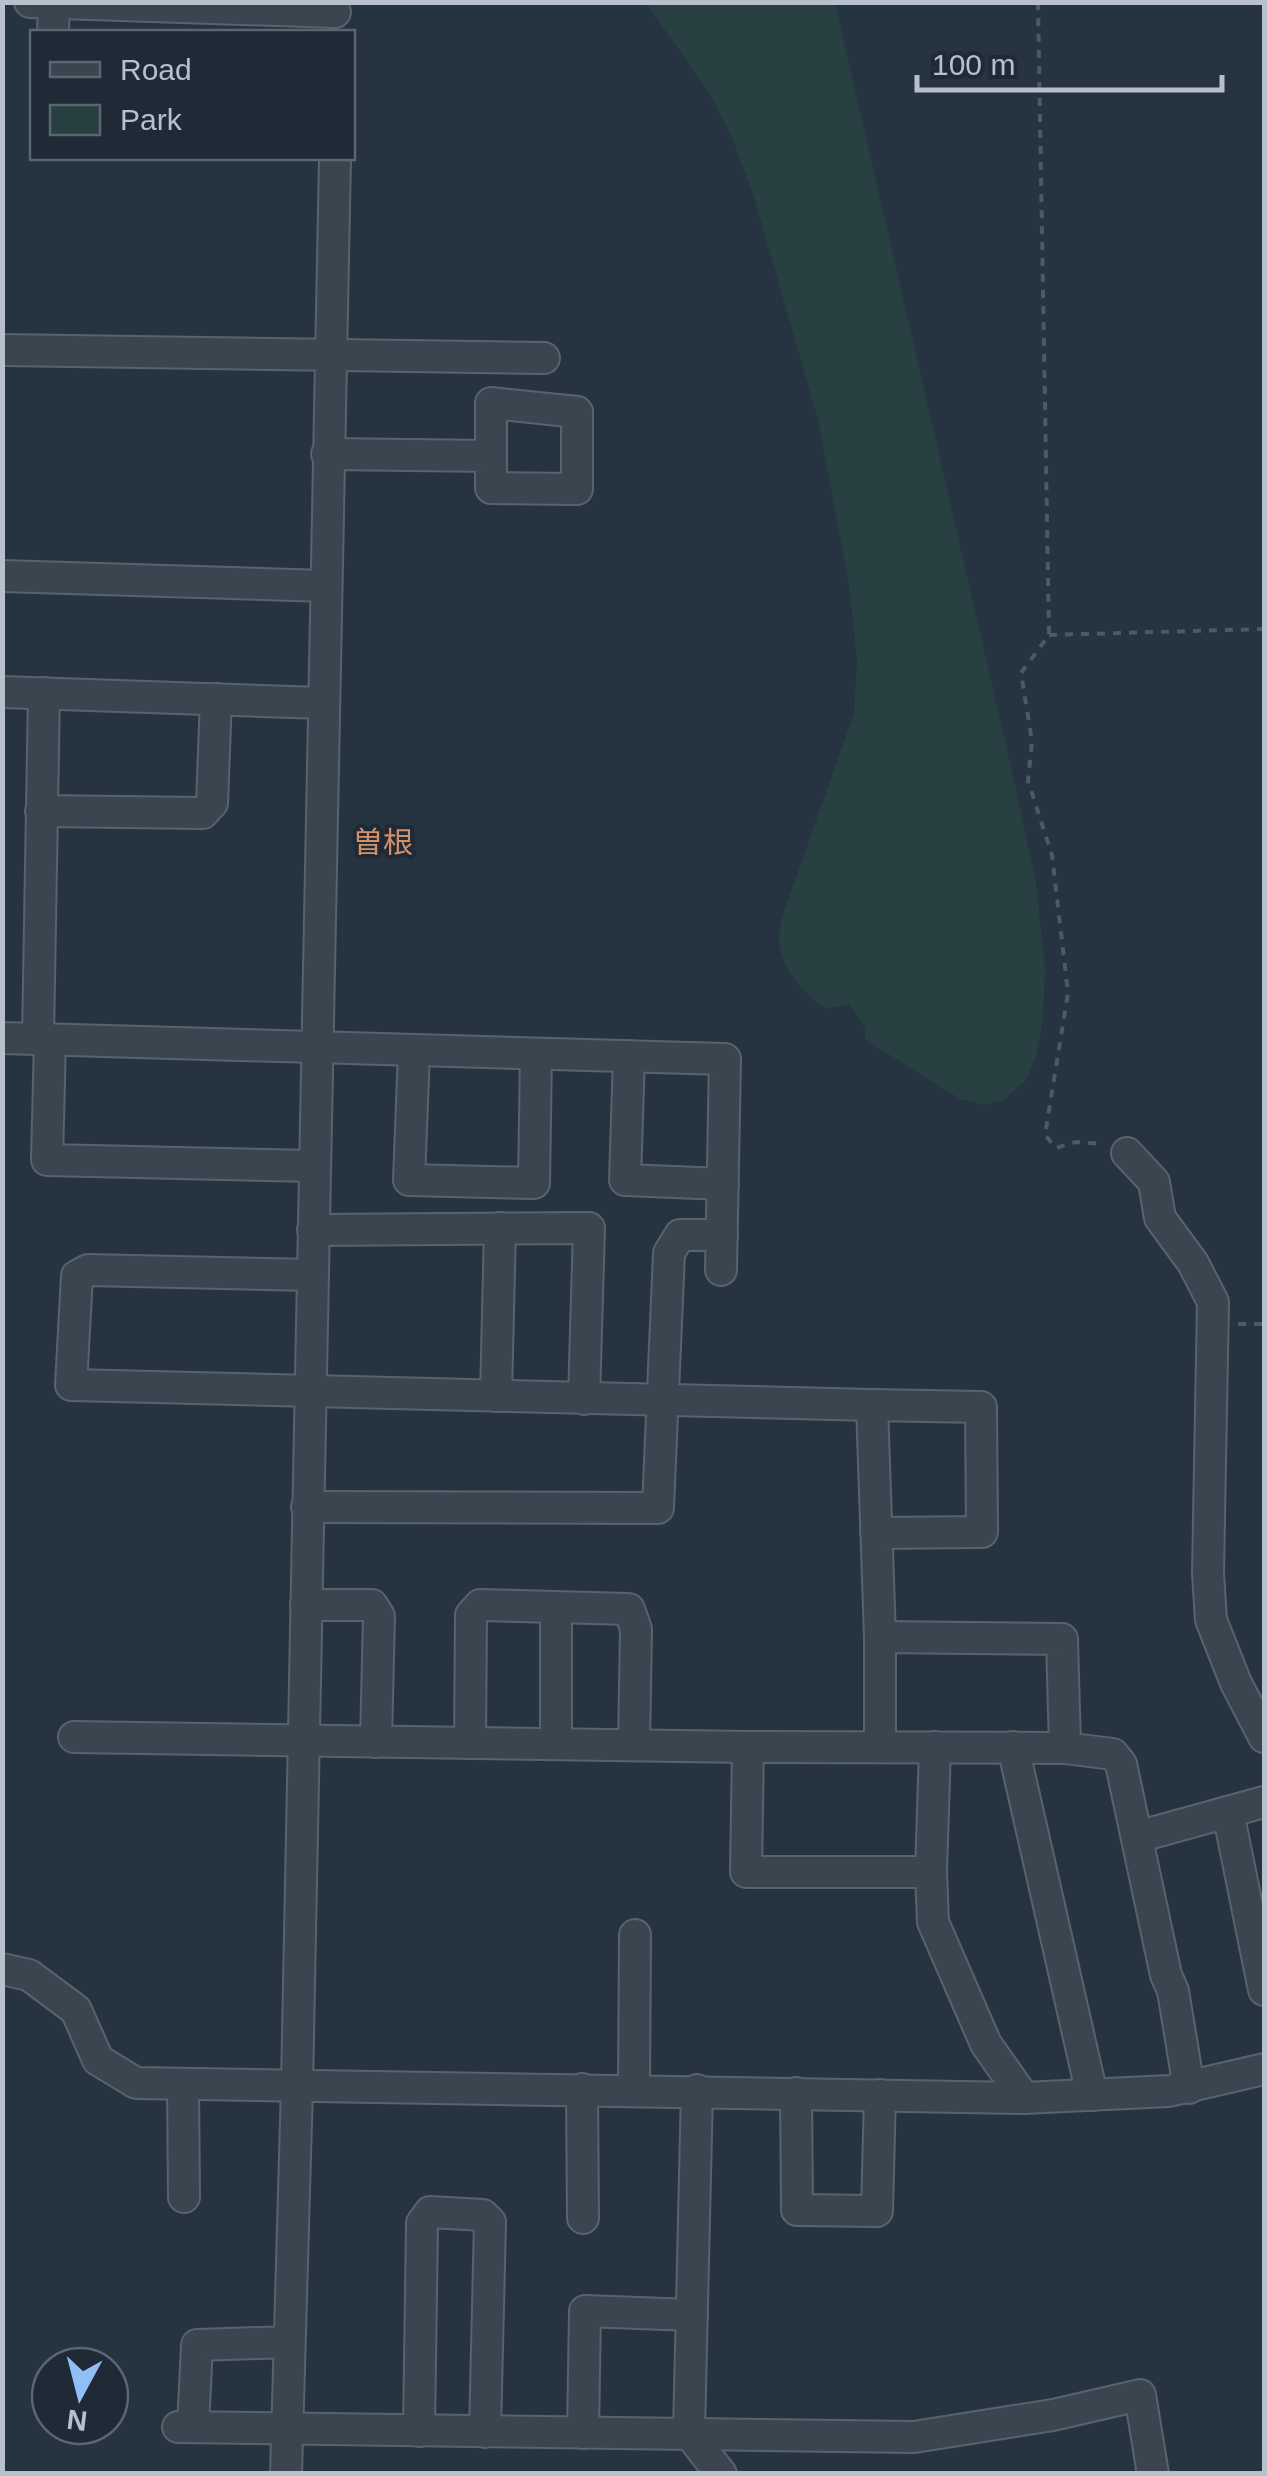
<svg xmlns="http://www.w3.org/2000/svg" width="1267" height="2476" font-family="Arial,'Noto Sans JP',sans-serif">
  <rect width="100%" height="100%" fill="#263340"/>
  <path fill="#284041" d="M646,3h189l179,777 22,103 9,85 -2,52 -7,36 -10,24 -22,20 -21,5 -23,-6 -86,-54 -9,-6v-12l-16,-23 -24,5c-31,-25 -54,-51 -43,-92l72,-204 3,-53 -8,-76 -31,-164 -65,-226 -23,-61 -22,-42z"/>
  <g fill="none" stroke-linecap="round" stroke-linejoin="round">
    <g stroke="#58636e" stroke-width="34">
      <g id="minor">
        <polyline points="30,2 335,12"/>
        <polyline points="53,32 54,2"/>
        <polyline points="2,350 544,358"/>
        <polyline points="327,454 491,456 491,488 577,489 577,412 491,403 491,456"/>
        <polyline points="2,576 325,586"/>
        <polyline points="2,692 323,703"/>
        <polyline points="41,811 203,813 212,803 216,699"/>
        <polyline points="2,1038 725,1059 721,1270"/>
        <polyline points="38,1039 44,693"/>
        <polyline points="50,1040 47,1160 315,1166"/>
        <polyline points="414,1051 409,1180 534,1183 536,1054"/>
        <polyline points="629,1056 625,1180 723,1184"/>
        <polyline points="1127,1153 1154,1182 1160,1218 1193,1263 1213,1302 1208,1573 1211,1620 1236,1683 1264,1737"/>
        <polyline points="313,1230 589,1228 584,1399"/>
        <polyline points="312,1275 88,1270 77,1276 71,1385 872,1405"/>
        <polyline points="496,1396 500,1228"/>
        <polyline points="307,1507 658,1508 669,1253 680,1235 722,1235"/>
        <polyline points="876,1533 982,1532 981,1407 872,1405 880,1637"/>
        <polyline points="306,1605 372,1605 379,1616 376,1742"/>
        <polyline points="556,1607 556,1744"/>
        <polyline points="74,1737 748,1747 1065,1748 1113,1754 1121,1764 1166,1975 1173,1991 1189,2088"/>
        <polyline points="470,1743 471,1615 480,1605 629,1609 636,1629 634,1745"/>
        <polyline points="748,1747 746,1872 931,1872 933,1922 986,2044 1024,2098"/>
        <polyline points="880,1747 880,1637 1062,1639 1065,1748"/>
        <polyline points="1013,1747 1092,2095"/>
        <polyline points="1228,1812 1264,1990"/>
        <polyline points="1137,1837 1264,1802"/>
        <polyline points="931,1872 935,1747"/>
        <polyline points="2,1969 29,1975 76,2010 98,2060 136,2083 1024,2098 1169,2091 1264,2069"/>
        <polyline points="183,2084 184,2197"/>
        <polyline points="582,2089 583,2218"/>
        <polyline points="634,2089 635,1935"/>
        <polyline points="697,2090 689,2433 721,2474"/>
        <polyline points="796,2093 797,2210 877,2211 880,2095"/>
        <polyline points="178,2427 914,2437 1053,2415 1140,2395 1153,2474"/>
        <polyline points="193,2427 197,2345 289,2342"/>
        <polyline points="419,2431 422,2223 430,2212 483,2215 490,2222 485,2432"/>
        <polyline points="583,2433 585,2311 692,2315"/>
        <polyline points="286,2474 297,2086 335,158"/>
      </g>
    </g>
    <g stroke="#475d5e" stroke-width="4" stroke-dasharray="8 8" stroke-linecap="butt">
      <polyline points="1038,2 1049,635 1021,673 1032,741 1028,781 1052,855 1068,993 1045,1135 1056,1148 1076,1142 1104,1144"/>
      <polyline points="1049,635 1264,629"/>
      <polyline points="1238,1324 1264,1324"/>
    </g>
    <use href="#minor" stroke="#3b4550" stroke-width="30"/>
  </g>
  <g text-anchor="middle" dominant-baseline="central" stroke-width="8" stroke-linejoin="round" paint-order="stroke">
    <g font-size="30" fill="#d3916a" stroke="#1f2a36">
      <text x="383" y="842">曽根</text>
    </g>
  </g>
  <rect width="1267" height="2476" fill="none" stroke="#b7c0cb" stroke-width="10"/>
  <rect x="30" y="30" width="325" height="130" fill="#1f2a36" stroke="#5c6672" stroke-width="2.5"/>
  <rect x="50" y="62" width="50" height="15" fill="#3b4550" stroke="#5c6672" stroke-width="2.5"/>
  <text x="120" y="80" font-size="30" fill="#b7c0cb">Road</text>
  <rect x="50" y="105" width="50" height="30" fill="#284041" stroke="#5c6672" stroke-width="2.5"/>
  <text x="120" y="130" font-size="30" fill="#b7c0cb">Park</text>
  <g transform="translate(80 2396) rotate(187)"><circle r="48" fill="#1f2a36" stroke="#5c6672" stroke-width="2.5"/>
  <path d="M0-8L18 38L0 25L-18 38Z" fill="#91bef6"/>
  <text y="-15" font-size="28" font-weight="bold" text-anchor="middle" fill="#b7c0cb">N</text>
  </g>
  <path d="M917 75v15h305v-15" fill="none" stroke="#b7c0cb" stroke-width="5"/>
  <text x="932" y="75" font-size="30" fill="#b7c0cb" stroke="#1f2a36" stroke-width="8" paint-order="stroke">100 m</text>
</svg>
